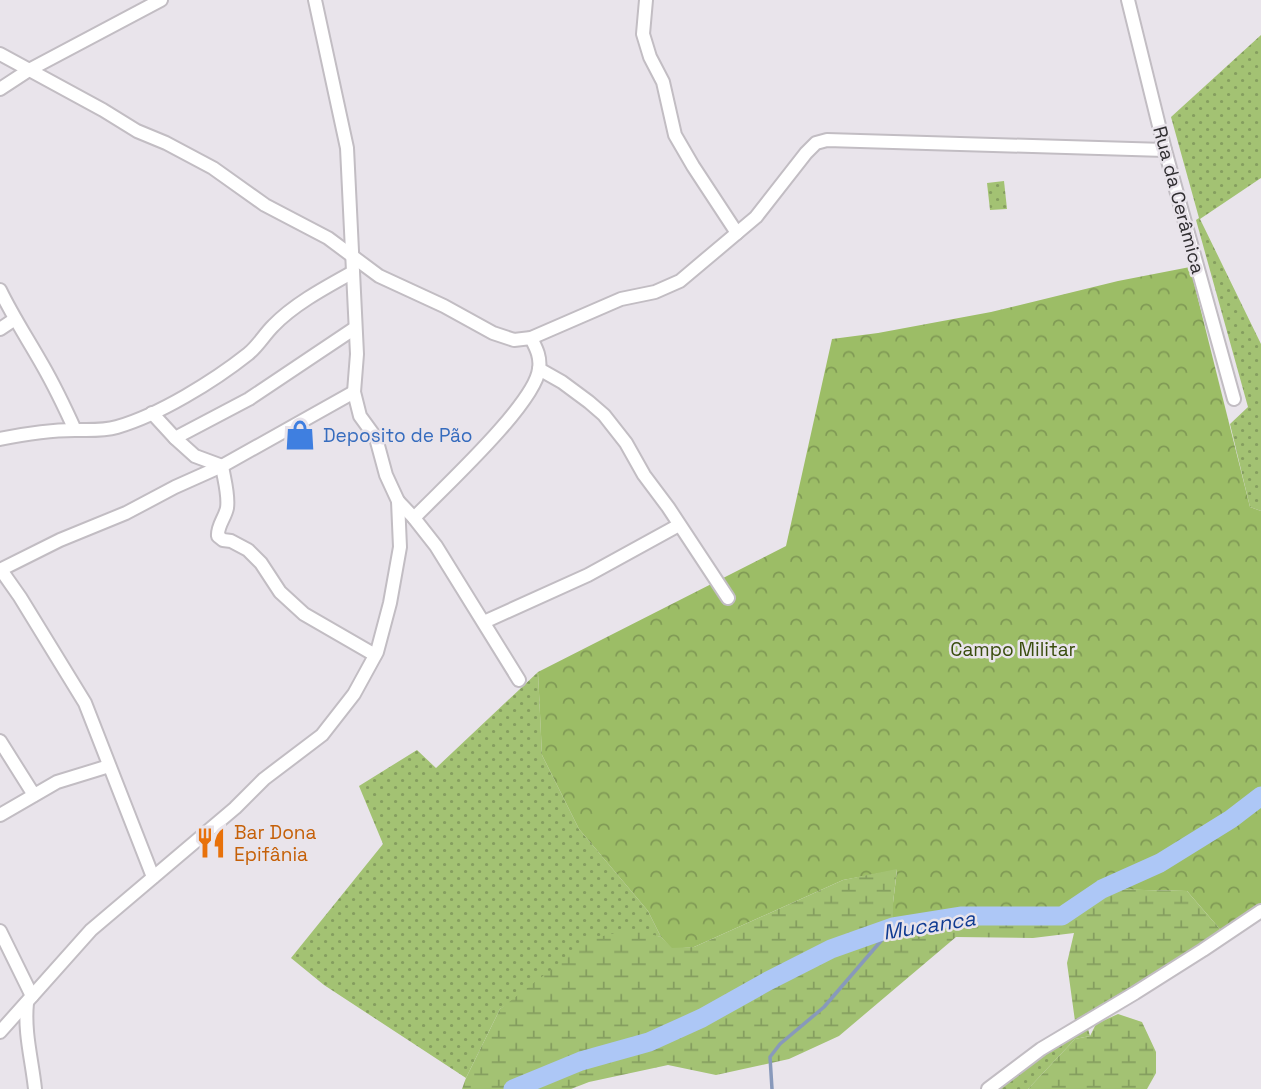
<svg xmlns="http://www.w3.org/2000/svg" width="1261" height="1089" font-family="'Space Grotesk',sans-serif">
  <defs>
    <pattern id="grass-dots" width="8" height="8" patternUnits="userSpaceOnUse" patternTransform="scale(1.75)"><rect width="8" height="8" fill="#a3c273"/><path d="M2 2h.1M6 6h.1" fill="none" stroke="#859e5f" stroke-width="1.8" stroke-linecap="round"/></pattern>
    <pattern id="forest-crowns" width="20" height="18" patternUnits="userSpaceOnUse" patternTransform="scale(1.75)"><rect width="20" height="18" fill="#9cbd66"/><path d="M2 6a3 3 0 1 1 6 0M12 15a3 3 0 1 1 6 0" fill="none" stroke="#809a55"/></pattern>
    <pattern id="wetland-marsh" width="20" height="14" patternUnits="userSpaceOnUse" patternTransform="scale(1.75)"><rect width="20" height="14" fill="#a3c273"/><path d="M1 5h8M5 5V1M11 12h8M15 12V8" fill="none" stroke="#859e5f"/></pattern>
  </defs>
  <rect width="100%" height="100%" fill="#e9e4eb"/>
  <g fill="url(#grass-dots)">
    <polygon points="1261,35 1261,178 1200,219 1261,344 1261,511 1250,507 1230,424 1248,407 1196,220 1199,218 1171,117"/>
    <polygon points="1004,181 1007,209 990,210 987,183"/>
    <polygon points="538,672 542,755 579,829 648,911 661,937 626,931 500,1009 466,1078 324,985 291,958 383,844 359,786 417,750 436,768"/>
    <polygon points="1086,1022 1090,1036 1075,1039 1028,1089 988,1089"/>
  </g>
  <polygon fill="url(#forest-crowns)" points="1190,267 1250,507 1261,511 1261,911 1225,935 1187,891 1102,889 1062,916 962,916 893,927 893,903 897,870 843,880 694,947 672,949 661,937 648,911 579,829 542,755 538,672 786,546 832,339 878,333 991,312 1118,281"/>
  <g fill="url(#wetland-marsh)">
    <polygon points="897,869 893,903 893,927 962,916 1062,916 1102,889 1187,891 1225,935 1075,1029 1075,1021 1067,963 1074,933 1033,938 956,937 839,1036 789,1059 716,1075 668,1065 589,1082 571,1089 462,1089 466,1078 500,1009 591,939 632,929 661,937 672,948 694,947 843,880"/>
    <polygon points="1118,1014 1142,1022 1156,1052 1156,1073 1147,1089 1028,1089 1075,1039 1090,1036 1096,1024"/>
  </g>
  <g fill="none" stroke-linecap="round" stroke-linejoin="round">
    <polyline stroke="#89b" stroke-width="3.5" points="772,1089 770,1057 780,1044 824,1007 893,927"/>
    <polyline stroke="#adc7f6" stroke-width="19" points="513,1089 581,1061 649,1042 702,1018 768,981 831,949 893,927 962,916 1062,916 1102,889 1160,863 1231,819 1261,796"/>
    <g stroke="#c2bdc3" stroke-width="16">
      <g id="minor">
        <polyline points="646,0 643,34 650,57 663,82 675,135 693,166 737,233"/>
        <polyline points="1128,0 1165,150 1234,399"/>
        <polyline points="0,54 103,110 137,131 166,143 213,168 265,205 328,238 379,276 444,306 493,333 514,340 531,338 621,299 655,292 680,281 756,217 806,153 816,143 827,140 1165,150"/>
        <polyline points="0,89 29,70 161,0"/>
        <path d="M0,290c13,27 29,51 43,76 12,21 22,42 32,64"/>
        <polyline points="0,329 15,319"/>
        <polyline points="539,369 562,382 589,402 604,415 626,443 644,475 668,507 728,598"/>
        <path d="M152,413l23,25 20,18 27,10c2,13 7,29 5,42 -2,10 -10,18 -9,28l5,4 8,1 17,9 13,13 19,29 24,22 71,41"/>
        <polyline points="175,438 249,399 355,328"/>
        <path d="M0,439c24,-5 50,-9 75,-9 14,0 28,1 42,-3 42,-12 97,-46 131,-73 10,-8 16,-19 25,-28 21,-22 53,-39 80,-54"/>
        <polyline points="398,501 414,518 436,546 519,680"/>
        <path d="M414,518c28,-29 121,-114 125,-149 2,-12 -3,-21 -8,-31"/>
        <polyline points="0,570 60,540 126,513 175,487 222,466 354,392"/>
        <polyline points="1,570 20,597 85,703 153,877"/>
        <polyline points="484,622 588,575 679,525"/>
        <polyline points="0,741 34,795"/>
        <polyline points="0,815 57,782 109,766"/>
        <polyline points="0,931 32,996"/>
        <path d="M27,1003c-3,30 5,57 8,86"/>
        <polyline points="0,1032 91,930 235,808 264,779 322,735 354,694 377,652 390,603 400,547 398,501 386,475 376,438 360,416 354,392 357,354 347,148 315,0"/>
        <polyline points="988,1089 1041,1049 1135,993 1203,950 1261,911"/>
      </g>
    </g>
    <use href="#minor" stroke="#fff" stroke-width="12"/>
  </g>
  <defs>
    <g id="shop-bare" transform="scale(2.415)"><path d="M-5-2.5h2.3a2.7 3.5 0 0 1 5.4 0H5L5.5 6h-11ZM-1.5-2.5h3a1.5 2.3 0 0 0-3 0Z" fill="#3f7fe0" stroke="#e9e4eb" stroke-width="2.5" paint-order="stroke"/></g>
    <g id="restaurant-bare" transform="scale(2.415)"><path d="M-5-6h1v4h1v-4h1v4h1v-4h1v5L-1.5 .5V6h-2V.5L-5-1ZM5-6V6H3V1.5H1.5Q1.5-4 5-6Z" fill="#e8710a" stroke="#e9e4eb" stroke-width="2.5" paint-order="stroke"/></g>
  </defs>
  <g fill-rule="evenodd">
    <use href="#shop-bare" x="300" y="435"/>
    <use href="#restaurant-bare" x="211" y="843"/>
  </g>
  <g text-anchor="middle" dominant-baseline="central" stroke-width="5" stroke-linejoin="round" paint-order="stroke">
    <g font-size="19" fill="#302e31" stroke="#e9e4eb">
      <text transform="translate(1179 200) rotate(75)">Rua da Cerâmica</text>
    </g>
    <g font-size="19" fill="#366cbe" stroke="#e9e4eb" text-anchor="start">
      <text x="323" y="435">Deposito de Pão</text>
    </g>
    <g font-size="19" fill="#394d0d" stroke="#e9e4eb">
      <text x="1013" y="649">Campo Militar</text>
    </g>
    <g font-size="19" fill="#c56008" stroke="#e9e4eb" text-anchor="start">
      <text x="234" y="832">Bar Dona<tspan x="234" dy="22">Epifânia</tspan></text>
    </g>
    <g font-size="21" font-style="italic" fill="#103b92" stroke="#e9e4eb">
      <text transform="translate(929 925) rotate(-9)">Mucanca</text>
    </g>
  </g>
</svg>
